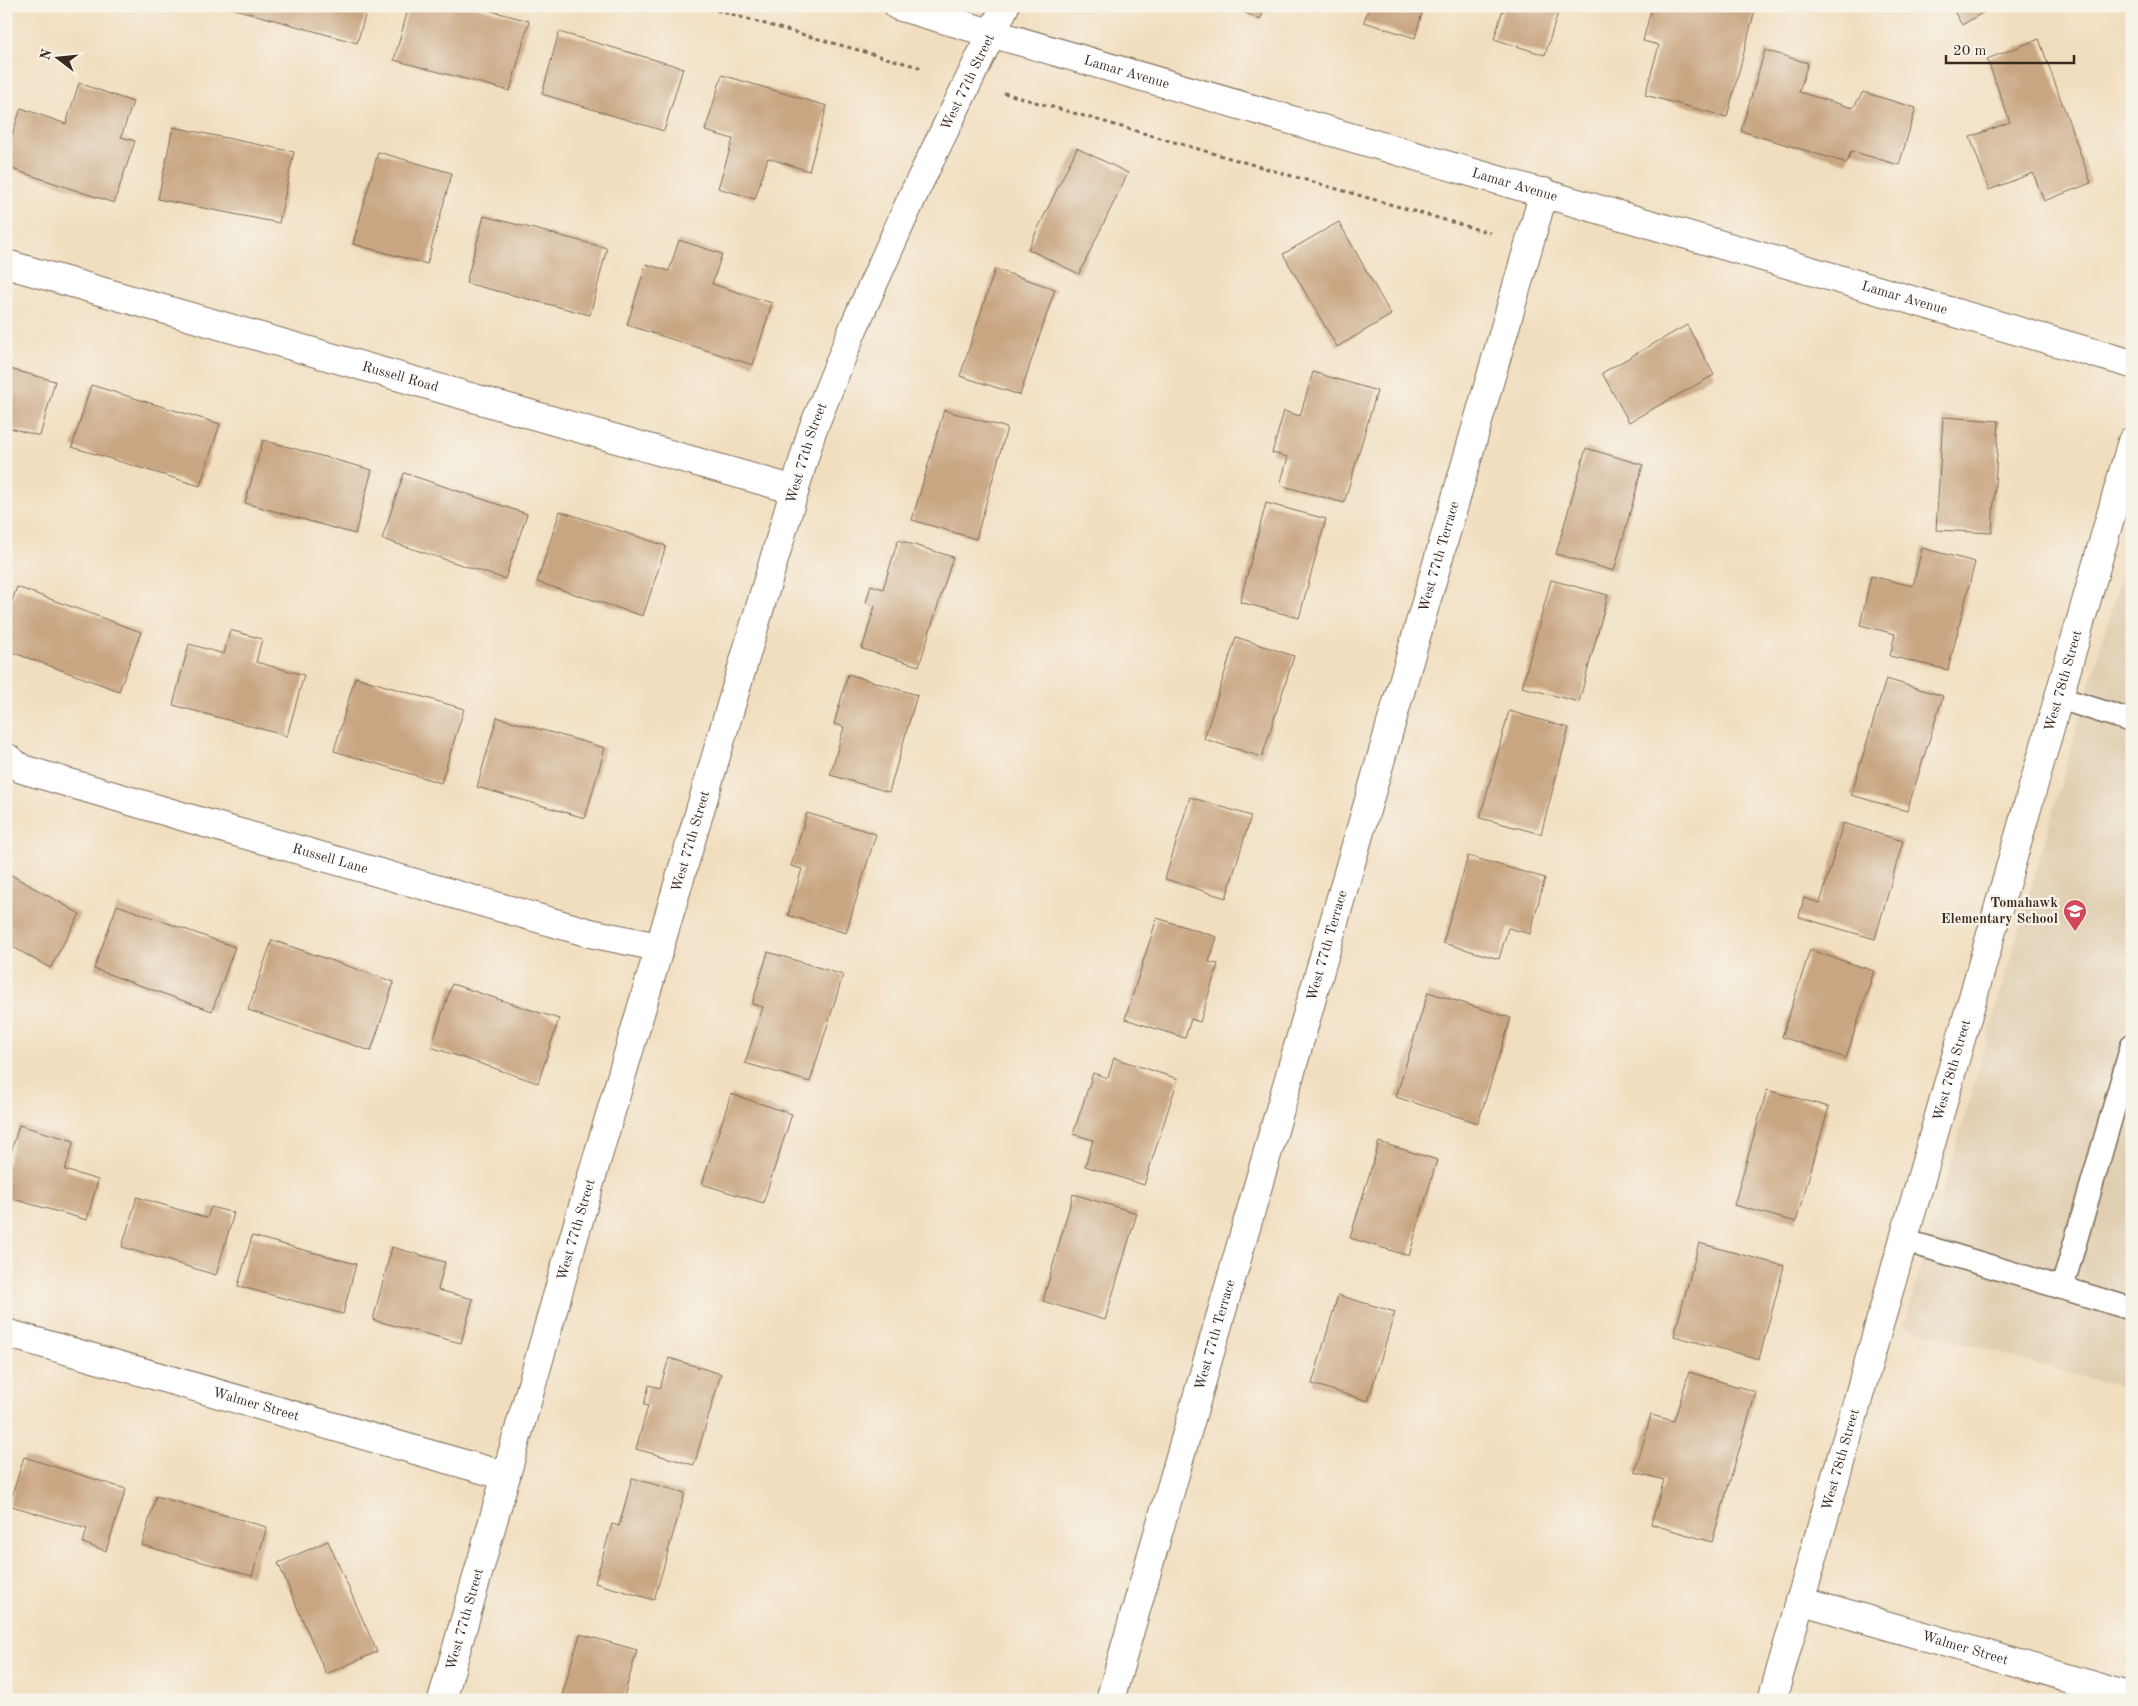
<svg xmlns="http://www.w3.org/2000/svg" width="2138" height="1706" font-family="'Old Standard TT',serif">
  <rect width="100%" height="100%" fill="#f7f3e8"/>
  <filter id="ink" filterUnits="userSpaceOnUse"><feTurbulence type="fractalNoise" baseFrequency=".02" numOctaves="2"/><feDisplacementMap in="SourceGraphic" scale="10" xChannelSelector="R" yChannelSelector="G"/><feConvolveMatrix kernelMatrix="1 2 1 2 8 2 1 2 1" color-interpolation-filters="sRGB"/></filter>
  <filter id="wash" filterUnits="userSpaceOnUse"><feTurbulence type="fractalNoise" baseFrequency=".0096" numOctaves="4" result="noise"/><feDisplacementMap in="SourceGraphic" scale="20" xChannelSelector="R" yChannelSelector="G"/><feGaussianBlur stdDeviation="1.12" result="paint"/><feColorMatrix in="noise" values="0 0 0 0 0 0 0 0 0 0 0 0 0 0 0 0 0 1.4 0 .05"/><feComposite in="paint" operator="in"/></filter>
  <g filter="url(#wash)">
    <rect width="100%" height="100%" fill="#f1debf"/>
    <polygon fill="#e0ceb1" points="2132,538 2132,1391 1904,1326"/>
    <g id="blocks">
      <g fill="#c9a682">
        <polygon points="224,6 368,6 357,43"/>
        <polygon points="409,6 473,6 529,21 510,91 394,60"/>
        <polygon points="1232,6 1266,6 1260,20"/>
        <polygon points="1369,6 1424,6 1415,38 1364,22"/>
        <polygon points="1504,6 1560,6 1545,55 1494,39"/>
        <polygon points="1652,6 1756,6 1727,117 1645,95 1659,45 1643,41"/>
        <polygon points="1951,6 1994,6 1962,25"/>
        <polygon points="559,32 683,68 664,131 542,94"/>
        <polygon points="2039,39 2091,183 2044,201 2033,173 1989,190 1970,137 2010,122 1987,59"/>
        <polygon points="1765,50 1808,63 1799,92 1853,108 1863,92 1916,108 1899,165 1851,151 1847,163 1741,131"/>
        <polygon points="722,75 827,106 809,171 768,158 755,199 718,188 733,139 705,131"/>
        <polygon points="79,83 133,102 121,137 135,141 114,203 6,167 6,152 21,108 66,124"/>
        <polygon points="173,127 294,152 279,223 158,199"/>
        <polygon points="1077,148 1128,173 1079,274 1028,249"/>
        <polygon points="378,152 452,173 427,264 353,244"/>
        <polygon points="484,216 607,248 590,315 466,283"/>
        <polygon points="1339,222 1391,315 1337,347 1283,254"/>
        <polygon points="679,240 722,254 712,284 772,303 753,365 627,325 646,264 669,271"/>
        <polygon points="995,269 1055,289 1020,395 960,376"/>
        <polygon points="1687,325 1714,375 1629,422 1602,373"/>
        <polygon points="6,368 55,381 40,436 6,427"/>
        <polygon points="1313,372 1377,391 1344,503 1280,485 1288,457 1272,453 1284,411 1300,416"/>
        <polygon points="91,385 220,424 200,486 72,447"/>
        <polygon points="944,410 1007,428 976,539 912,520"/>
        <polygon points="1943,417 1999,421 1992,533 1936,530"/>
        <polygon points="263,440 372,470 355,534 245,503"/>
        <polygon points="1586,448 1643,465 1614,571 1556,554"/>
        <polygon points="404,473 527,514 505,579 382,539"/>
        <polygon points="1266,503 1326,519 1299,618 1240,602"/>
        <polygon points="560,511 666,546 643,616 537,582"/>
        <polygon points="898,540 953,557 919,666 862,649 875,606 866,603 871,585 883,589"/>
        <polygon points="1922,548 1975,562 1948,670 1890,656 1895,634 1860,625 1871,576 1913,586"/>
        <polygon points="1551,580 1608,595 1579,702 1522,687"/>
        <polygon points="17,587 141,632 119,691 6,650 6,617"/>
        <polygon points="230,630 262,639 256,662 304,675 287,736 173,705 189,644 224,654"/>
        <polygon points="1236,637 1294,656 1262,757 1204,739"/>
        <polygon points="848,674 917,695 889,792 830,775 844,727 834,724"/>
        <polygon points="355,677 464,709 441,783 334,751"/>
        <polygon points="1886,679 1943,696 1907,811 1851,795"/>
        <polygon points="1509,711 1569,728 1541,834 1480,818"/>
        <polygon points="497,717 605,748 585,818 477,787"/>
        <polygon points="1190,797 1251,816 1226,898 1165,879"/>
        <polygon points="807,813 876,834 846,933 788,915 802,869 791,866"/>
        <polygon points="1843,823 1903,841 1875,939 1799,917 1804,898 1820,903"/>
        <polygon points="1468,856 1545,878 1530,934 1508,928 1499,959 1443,943"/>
        <polygon points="6,872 80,914 50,968 6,943"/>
        <polygon points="117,905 235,947 212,1011 94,969"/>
        <polygon points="1157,918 1217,937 1209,962 1218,964 1200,1022 1191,1019 1185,1038 1125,1019"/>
        <polygon points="272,940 394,982 371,1051 248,1010"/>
        <polygon points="1810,950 1874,971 1846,1058 1782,1037"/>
        <polygon points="768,952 843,975 810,1082 745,1063 763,1007 752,1004"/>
        <polygon points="452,984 559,1019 538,1083 431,1047"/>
        <polygon points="1428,992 1511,1018 1478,1123 1396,1097"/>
        <polygon points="1114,1058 1178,1079 1144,1185 1085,1166 1093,1140 1073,1134 1093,1073 1108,1078"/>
        <polygon points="1767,1090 1829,1107 1796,1222 1734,1205"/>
        <polygon points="731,1094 792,1114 763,1203 702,1184"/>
        <polygon points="19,1125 74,1141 65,1170 98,1180 87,1220 6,1197 6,1169"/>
        <polygon points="1379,1142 1437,1160 1409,1256 1350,1238"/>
        <polygon points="1073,1194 1137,1213 1105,1320 1043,1301"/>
        <polygon points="137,1197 207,1218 211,1207 234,1213 216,1275 122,1247"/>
        <polygon points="252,1236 356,1264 343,1314 238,1286"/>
        <polygon points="1699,1243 1784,1266 1759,1359 1674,1336"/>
        <polygon points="392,1247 445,1262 438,1290 473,1299 461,1343 373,1320"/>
        <polygon points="1338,1295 1395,1312 1368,1401 1312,1384"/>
        <polygon points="669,1358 721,1374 694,1465 636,1449 648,1406 644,1405 649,1385 660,1388"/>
        <polygon points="1689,1372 1756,1392 1712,1542 1651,1524 1664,1480 1635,1472 1651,1415 1674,1421"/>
        <polygon points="24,1457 126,1489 106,1551 83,1543 87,1529 9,1505"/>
        <polygon points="632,1478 685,1493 654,1600 595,1583 612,1524 619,1526"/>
        <polygon points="156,1496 267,1527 252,1576 142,1545"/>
        <polygon points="328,1541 377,1652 326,1674 278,1563"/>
        <polygon points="580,1634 637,1650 623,1700 565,1700 566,1696 562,1695"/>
      </g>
    </g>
  </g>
  <g filter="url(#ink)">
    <use href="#blocks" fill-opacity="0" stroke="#7b6956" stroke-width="1"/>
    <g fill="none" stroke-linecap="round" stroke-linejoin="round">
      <g stroke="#7b6956" stroke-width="25">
        <g id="service">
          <polyline points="2059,698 2132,721"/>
          <polyline points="1903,1240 2132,1309"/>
          <polyline points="2062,1288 2132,1045"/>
        </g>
      </g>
      <g stroke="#7b6956" stroke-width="30">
        <g id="minor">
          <path id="s1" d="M6,264l789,226"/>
          <path id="s2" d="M6,757l16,12 207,61 361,103 68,14"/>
          <path id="s3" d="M6,1333l500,143"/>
          <path id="s4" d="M1800,1600l332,97"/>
          <path id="s5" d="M442,1700l129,-453 241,-816 41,-102 62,-138 90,-185"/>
          <path id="s6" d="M1110,1700l434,-1508"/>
          <path id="s7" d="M1772,1700l360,-1259"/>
        </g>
      </g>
      <g stroke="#7b6956" stroke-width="30">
        <g id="tertiary">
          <path id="s8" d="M898,6l1234,358"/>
        </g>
      </g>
      <g stroke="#7b6956" stroke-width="3" stroke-dasharray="4 4" stroke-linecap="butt">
        <polyline points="701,6 922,68"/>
        <polyline points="1004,93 1490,233"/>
      </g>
      <use href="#service" stroke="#fff" stroke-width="22"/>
      <use href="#minor" stroke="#fff" stroke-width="28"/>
      <use href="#tertiary" stroke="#fff" stroke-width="28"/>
    </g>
  </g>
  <defs>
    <g id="school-pin" transform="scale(1.25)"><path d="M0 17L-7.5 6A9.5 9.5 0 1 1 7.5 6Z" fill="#d1495b" stroke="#f7f3e8"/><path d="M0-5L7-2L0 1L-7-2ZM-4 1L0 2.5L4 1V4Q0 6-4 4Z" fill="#fff"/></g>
  </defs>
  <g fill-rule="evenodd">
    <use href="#school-pin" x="2075" y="911"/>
  </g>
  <g text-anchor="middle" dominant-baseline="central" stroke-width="4.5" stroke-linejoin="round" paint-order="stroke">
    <g font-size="14" fill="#3b2a1e" stroke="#f7f3e8">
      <text stroke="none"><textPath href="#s8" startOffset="238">Lamar Avenue</textPath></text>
      <text stroke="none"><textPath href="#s5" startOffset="1704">West 77th Street</textPath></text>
      <text stroke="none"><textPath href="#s8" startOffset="642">Lamar Avenue</textPath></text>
      <text stroke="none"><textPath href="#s8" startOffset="1048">Lamar Avenue</textPath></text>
      <text stroke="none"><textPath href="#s1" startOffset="410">Russell Road</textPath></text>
      <text stroke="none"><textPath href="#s5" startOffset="1299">West 77th Street</textPath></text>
      <text stroke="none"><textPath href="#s6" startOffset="1190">West 77th Terrace</textPath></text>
      <text stroke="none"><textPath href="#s7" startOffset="1060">West 78th Street</textPath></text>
      <text stroke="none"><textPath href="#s5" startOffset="894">West 77th Street</textPath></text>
      <text stroke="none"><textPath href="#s2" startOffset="341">Russell Lane</textPath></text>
      <text stroke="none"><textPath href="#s6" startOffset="785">West 77th Terrace</textPath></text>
      <text stroke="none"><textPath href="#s7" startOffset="655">West 78th Street</textPath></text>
      <text stroke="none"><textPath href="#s5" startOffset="489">West 77th Street</textPath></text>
      <text stroke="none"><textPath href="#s6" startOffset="380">West 77th Terrace</textPath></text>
      <text stroke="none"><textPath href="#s3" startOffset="260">Walmer Street</textPath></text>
      <text stroke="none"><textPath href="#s7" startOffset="250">West 78th Street</textPath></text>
      <text stroke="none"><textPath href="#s5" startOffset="84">West 77th Street</textPath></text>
      <text stroke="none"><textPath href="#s4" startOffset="172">Walmer Street</textPath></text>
    </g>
    <g font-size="14" font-weight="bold" fill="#3b2a1e" stroke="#f7f3e8" text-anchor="end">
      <text x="2058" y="903">Tomahawk<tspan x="2058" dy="16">Elementary School</tspan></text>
    </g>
  </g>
  <rect width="2138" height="1706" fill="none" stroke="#f7f3e8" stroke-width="25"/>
  <g transform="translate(58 58) rotate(286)" stroke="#f7f3e8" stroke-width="4" paint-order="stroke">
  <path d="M0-4L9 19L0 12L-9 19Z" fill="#3b2a1e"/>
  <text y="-8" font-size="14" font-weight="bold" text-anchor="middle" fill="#3b2a1e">N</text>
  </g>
  <path d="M1946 55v8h128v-8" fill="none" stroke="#3b2a1e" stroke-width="2.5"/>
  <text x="1953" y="55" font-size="15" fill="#3b2a1e" stroke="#f7f3e8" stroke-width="4" paint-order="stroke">20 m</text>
</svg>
